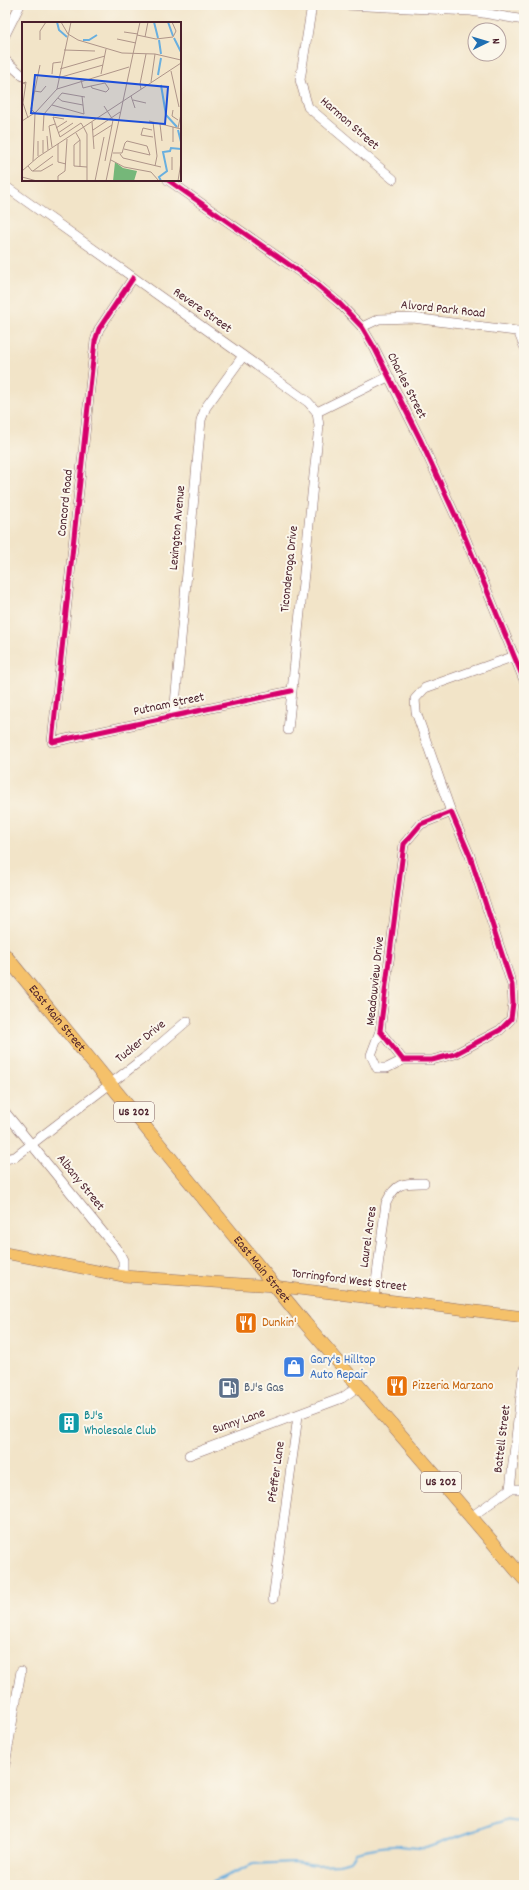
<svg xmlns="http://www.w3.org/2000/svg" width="529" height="1890" font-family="Dekko,sans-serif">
  <rect width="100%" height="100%" fill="#fbf7ec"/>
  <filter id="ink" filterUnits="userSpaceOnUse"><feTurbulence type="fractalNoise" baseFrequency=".025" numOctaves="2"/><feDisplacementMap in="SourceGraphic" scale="8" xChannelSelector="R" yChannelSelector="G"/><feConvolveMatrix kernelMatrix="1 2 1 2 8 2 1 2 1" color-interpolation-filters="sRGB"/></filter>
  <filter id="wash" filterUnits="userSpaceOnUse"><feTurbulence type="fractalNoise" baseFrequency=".012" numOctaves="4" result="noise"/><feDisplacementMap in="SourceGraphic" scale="16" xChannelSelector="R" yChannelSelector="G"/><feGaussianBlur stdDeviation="0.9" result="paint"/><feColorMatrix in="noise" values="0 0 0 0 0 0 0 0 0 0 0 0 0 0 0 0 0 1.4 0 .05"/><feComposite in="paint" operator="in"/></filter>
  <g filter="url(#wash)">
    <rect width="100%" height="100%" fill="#f2e4c8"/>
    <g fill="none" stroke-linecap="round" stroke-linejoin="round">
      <path stroke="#69afdf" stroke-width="2" d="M207,1885l46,-21 41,-2 22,3 23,-1 12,-3 5,-9c13,-3 31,-7 44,-6 10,1 17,3 26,2l78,-28 16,2 4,-7"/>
    </g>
  </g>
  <g filter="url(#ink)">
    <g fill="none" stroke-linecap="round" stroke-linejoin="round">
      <g stroke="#856462" stroke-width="10">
        <g id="minor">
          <polyline points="312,5 300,80 308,107 393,179"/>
          <polyline points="346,5 471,11 524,20"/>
          <polyline points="5,35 20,5"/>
          <polyline points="5,60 23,76"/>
          <polyline points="168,180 314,282 339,303 362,327 375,349 420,439 462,530 524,680"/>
          <polyline points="5,186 308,402 317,412"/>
          <polyline points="133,278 99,329 95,341 52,742 291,691"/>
          <polyline points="362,327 379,319 413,318 524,332"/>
          <polyline points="518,331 524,346"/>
          <polyline points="317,412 388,377"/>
          <polyline points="174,715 201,420 206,407 243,356"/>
          <polyline points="288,730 319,426 317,412"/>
          <polygon points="451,812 470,856 512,985 513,1003 511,1019 500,1030 455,1054 432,1060 403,1060 380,1031 404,844 421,824"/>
          <polyline points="451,812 416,712 415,699 425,688 515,656"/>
          <polyline points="380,1031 371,1055 377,1068 387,1068 403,1060"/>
          <polyline points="5,1112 119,1252 123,1260 123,1276"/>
          <polyline points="5,1159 15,1157 46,1133 144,1058 187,1021"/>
          <path d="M374,1298l12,-95c10,-21 17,-20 38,-20"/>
          <polyline points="189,1455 342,1398 359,1386"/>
          <polyline points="510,1489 524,1369"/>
          <polyline points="471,1517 510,1489 524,1489"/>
          <polyline points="273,1599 298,1416"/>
          <polyline points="5,1765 21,1671"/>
        </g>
      </g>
      <g stroke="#856462" stroke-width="12">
        <polyline id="major" points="5,1253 123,1276 274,1286 524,1317"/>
      </g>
      <g stroke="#856462" stroke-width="14">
        <g id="highway">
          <path id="s1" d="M5,955l300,368 219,256"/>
        </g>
      </g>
      <use href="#minor" stroke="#fff" stroke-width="9"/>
      <use href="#major" stroke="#f5c16b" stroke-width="11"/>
      <use href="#highway" stroke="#f5c16b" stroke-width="13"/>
      <g stroke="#fbf7ec" stroke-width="8">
        <g id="cycleway">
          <polyline points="168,180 314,282 339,303 362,327 375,349 420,439 462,530 524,680"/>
          <polyline points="133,278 99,329 95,341 52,742 291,691"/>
          <polygon points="451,812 470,856 512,985 513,1003 511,1019 500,1030 455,1054 432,1060 403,1060 380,1031 404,844 421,824"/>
        </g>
      </g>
      <use href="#cycleway" stroke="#d6006c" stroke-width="5"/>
    </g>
  </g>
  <defs>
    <g id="restaurant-square" transform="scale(1.15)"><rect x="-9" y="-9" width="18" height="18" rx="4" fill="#e8710a" stroke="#fbf7ec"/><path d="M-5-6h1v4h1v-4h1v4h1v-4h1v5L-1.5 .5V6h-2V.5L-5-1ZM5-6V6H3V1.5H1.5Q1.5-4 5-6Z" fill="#fff"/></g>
    <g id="shop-square" transform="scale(1.15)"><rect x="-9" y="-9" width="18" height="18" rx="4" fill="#3f7fe0" stroke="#fbf7ec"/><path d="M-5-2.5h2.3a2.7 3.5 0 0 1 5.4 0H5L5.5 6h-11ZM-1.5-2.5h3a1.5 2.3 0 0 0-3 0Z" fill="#fff"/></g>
    <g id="fuel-square" transform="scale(1.15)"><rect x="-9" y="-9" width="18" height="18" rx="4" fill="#5c6f8a" stroke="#fbf7ec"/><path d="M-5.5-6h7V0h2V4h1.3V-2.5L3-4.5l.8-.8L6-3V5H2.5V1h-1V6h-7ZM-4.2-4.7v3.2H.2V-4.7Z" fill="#fff"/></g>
    <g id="building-square" transform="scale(1.15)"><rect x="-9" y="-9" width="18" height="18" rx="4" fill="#0f9aa8" stroke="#fbf7ec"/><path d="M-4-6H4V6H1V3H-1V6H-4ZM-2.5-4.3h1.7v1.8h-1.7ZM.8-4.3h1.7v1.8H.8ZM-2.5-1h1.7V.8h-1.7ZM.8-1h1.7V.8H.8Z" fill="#fff"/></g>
  </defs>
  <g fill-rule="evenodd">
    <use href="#restaurant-square" x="246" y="1323"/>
    <use href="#shop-square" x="294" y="1367"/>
    <use href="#restaurant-square" x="397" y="1386"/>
    <use href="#fuel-square" x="229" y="1388"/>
    <use href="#building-square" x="69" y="1423"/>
  </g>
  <g text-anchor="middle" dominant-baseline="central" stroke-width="4" stroke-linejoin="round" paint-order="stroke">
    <g fill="#fbf7ec" stroke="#7f6065" stroke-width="1">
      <rect x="114" y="1102" width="40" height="20" rx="3"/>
      <rect x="421" y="1472" width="40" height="20" rx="3"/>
    </g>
    <g font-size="12" font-weight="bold" fill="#4a1f2b">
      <text x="134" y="1112">US 202</text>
      <text x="441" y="1482">US 202</text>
    </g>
    <g font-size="13" fill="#4a1f2b" stroke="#fbf7ec">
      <text transform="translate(349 124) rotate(41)">Harmon Street</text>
      <text transform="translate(443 310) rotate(6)">Alvord Park Road</text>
      <text transform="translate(202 311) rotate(35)">Revere Street</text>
      <text transform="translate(406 386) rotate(63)">Charles Street</text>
      <text transform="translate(66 503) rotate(-84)">Concord Road</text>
      <text transform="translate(178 528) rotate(-85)">Lexington Avenue</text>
      <text transform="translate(290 569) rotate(-84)">Ticonderoga Drive</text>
      <text transform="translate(169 705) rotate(-12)">Putnam Street</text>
      <text transform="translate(376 981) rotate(-84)">Meadowview Drive</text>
      <text stroke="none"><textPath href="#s1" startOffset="82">East Main Street</textPath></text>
      <text transform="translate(141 1042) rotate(-39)">Tucker Drive</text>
      <text transform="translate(80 1183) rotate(51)">Albany Street</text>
      <text transform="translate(369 1237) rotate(-82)">Laurel Acres</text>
      <text stroke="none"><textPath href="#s1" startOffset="406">East Main Street</textPath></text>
      <text transform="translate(349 1281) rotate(7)">Torringford West Street</text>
      <text transform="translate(239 1422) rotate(-19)">Sunny Lane</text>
      <text transform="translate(503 1439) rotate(-83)">Battell Street</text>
      <text transform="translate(277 1472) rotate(-82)">Pfeffer Lane</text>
    </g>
    <g font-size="13" fill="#c56008" stroke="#fbf7ec" text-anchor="start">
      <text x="262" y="1323">Dunkin'</text>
      <text x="412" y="1386">Pizzeria Marzano</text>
    </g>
    <g font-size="13" fill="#366cbe" stroke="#fbf7ec" text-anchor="start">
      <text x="310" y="1360">Gary's Hilltop<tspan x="310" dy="15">Auto Repair</tspan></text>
    </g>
    <g font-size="13" fill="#4e5e75" stroke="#fbf7ec" text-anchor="start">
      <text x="244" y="1388">BJ's Gas</text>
    </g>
    <g font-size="13" fill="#0d838f" stroke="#fbf7ec" text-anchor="start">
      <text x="84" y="1416">BJ's<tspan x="84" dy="15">Wholesale Club</tspan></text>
    </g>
  </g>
  <g transform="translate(22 22)">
    <rect width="159" height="159" fill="#f2e4c8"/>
    <path d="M93,140l8,6 14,3 -3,10h-21z" fill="#75b779"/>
    <path fill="none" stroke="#69afdf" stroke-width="2" d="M35,0l2,8 8,7M132,0l4,16M146,0l5,14M152,16l7,14M61,18h6l8,-5M137,18l2,14M136,53l3,-17M139,63l5,30 11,12M156,108l3,12M139,159l-2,-4 8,-6 -4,-19 7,-1 1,-3 10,1"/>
    <path fill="none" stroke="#af9589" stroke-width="1" d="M39,0l7,12 10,6 44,13 33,1 26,6M102,10l14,2M115,13l19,4 17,-2 3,-6 -4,-9M123,15l3,-15M95,17l19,4M18,18v-9l6,-9M42,28l31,1M111,32l7,-32M38,47l45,-13M149,49l8,36M30,52l1,-11 8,-1M79,52l5,-25M36,56l45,-13M59,58l2,8 8,-2M129,60l4,-28M83,61l4,6 -3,3 -14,-4 -1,-2zM3,62l-2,-1 3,-1 -3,21 5,15M35,67l14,-67M119,67l-1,-5 6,-30M12,69l7,1 5,-6M40,71l23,4M109,74l4,12M36,76l4,3 21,4M111,78l13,3M30,83l32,9 -2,-18M82,84l9,14 -8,41M151,88l-1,6 6,4M13,91l-4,-4 9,-44M22,92l18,-21M0,99l14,-9 21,-23 72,-22M127,99l32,8M70,100l2,27M131,100l4,34 -2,10M138,102l2,17M151,105v15M34,106l11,-7M156,106l3,-14M71,108l27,-18M130,108l-9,-2 -2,7 12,2M21,109l1,-17M36,111l15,-10M54,111l4,7v27M25,114l1,14M38,115l21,-14 3,5 3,6v47M38,115l-7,-20 11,2M71,115l19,-12M58,118l-6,5v21l13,1M36,122v18l8,2M30,125l-3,-21 6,-2M21,131v-13M91,131h9l3,-10 2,-2 20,5 3,9 -26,-6M98,132l3,4 38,9M16,134v-15M89,138l13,7 27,5 8,9M11,139l2,-48M6,144l4,5h9l12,-7M150,148v-13M0,149l16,-14 143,-94M11,149l20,-15M0,155l15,4M36,159v-5l7,-5 2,-32M73,159l9,-44M84,159l27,-127M156,159l3,-19"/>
    <path fill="#1d4ed8" fill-opacity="0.15" stroke="#1d4ed8" stroke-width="2" d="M13,53l133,12 -3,37 -134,-11z"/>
    <rect width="159" height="159" fill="none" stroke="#4a1f2b" stroke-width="2"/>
  </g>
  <rect width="529" height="1890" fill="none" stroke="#fbf7ec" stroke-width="20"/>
  <g transform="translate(487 42) rotate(85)"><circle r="19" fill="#fbf7ec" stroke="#b4a19f"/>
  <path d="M0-3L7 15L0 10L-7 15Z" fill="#1f6fb2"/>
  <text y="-6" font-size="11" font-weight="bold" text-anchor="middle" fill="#4a1f2b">N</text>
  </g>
</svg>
